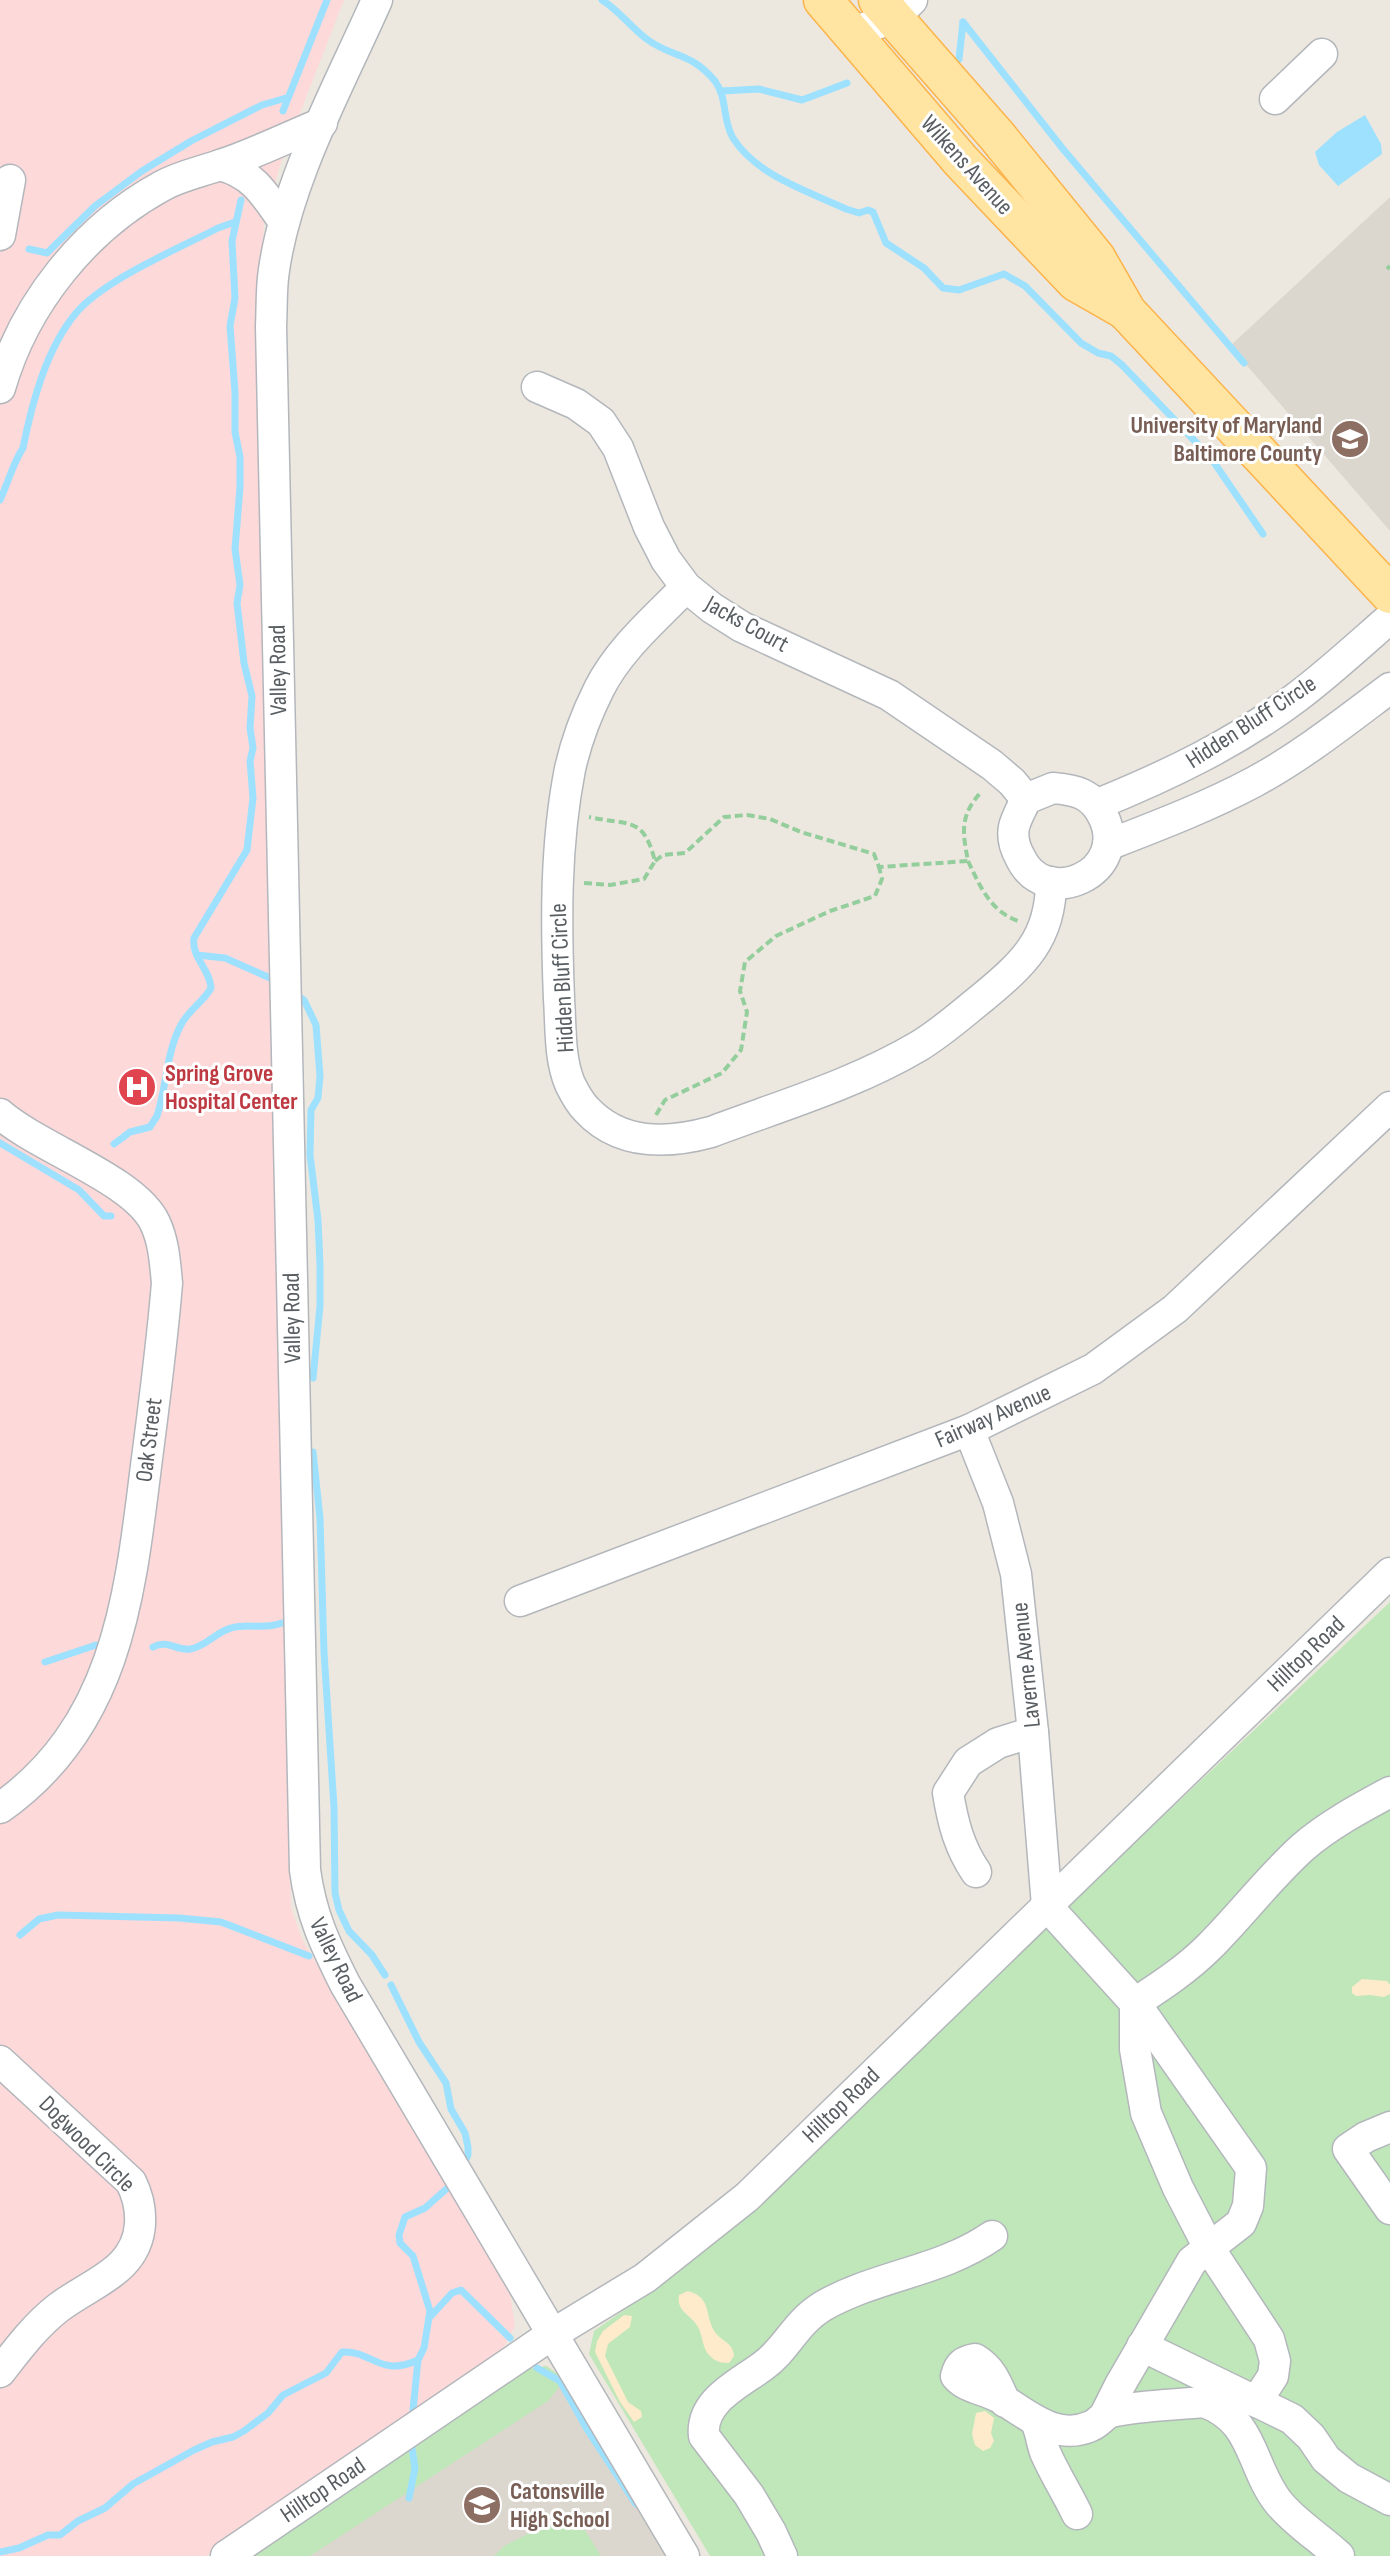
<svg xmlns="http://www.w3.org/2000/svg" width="1390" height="2556" font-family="'Sofia Sans Condensed',sans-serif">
  <rect width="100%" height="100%" fill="#ede8df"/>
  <g fill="#dcd7ce">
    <polygon points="1390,197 1390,531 1230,346"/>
    <polygon points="546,2366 558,2374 666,2556 253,2556 529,2369"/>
  </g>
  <polygon fill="#fdd9da" points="0,0 344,0 282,159 264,220 259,308 291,1908 302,1939 510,2294 515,2326 499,2356 206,2556 0,2556"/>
  <g fill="#bfe7b9">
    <polygon points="1390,1602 1390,2556 710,2556 589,2354 594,2331 684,2268"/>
    <polygon points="546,2366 558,2374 563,2382 548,2401 310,2556 253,2556 529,2369"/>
    <polygon points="573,2511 601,2556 494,2556 504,2546"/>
  </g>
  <g fill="#fdebcb">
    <polygon points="1362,1979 1387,1981 1390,1985 1390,1994 1384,1997 1370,1995 1356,1996 1352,1993 1352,1987"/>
    <path d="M688,2291c25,7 16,25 27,41 7,10 18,10 19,24l-5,7c-7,0 -13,-1 -18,-6 -9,-7 -8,-21 -13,-30 -7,-13 -22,-15 -19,-32z"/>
    <polygon points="624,2315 632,2316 630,2327 608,2344 605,2356 628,2402 641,2411 642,2417 634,2422 620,2402 595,2352 597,2341 603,2331"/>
    <polygon points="985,2411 994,2418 991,2433 994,2441 990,2448 983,2451 975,2445 972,2434 976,2413"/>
  </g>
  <polygon fill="#9de1ff" points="1365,115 1381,144 1382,154 1338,186 1319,165 1315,152 1337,132"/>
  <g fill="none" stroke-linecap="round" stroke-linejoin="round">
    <g stroke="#9de1ff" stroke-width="7">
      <path d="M602,0c19,12 29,28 46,40 25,18 43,12 67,41 13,18 7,39 18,57 24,38 75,53 113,71l13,4 9,-3 5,2 13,31 38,25 19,20 16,2 45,-16 21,12 56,57 17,10 13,3 11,9 89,93 52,76"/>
      <polyline points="963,22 1063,149 1244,363"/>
      <polyline points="959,59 963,22"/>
      <polyline points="722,91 759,89 802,100 847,83"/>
      <polyline points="283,111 327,0"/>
      <polyline points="29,249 47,253 95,206 142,171 191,141 262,105 286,98"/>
      <path d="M0,500c8,-17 13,-37 23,-52 9,-45 23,-99 53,-135 29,-34 102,-64 142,-85l17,-6"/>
      <polyline points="197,955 225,958 277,981"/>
      <polyline points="294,993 304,1000 316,1025 320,1076 318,1098 311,1110 310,1155 318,1220 320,1265 320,1306 313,1378"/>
      <polyline points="0,1143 79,1190 104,1216 111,1216"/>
      <path d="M114,1144l16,-12 20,-5 7,-11c10,-30 9,-65 25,-93 8,-14 22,-22 29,-35 -1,-19 -20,-31 -17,-50l53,-88 6,-52 -3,-37 3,-13 -3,-20 2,-32 -8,-33 -7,-60 3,-18 -5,-36 5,-62v-30l-5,-25v-40l-5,-66 5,-28 -3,-57 9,-41"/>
      <polyline points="313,1452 320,1518 324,1652 334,1807 335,1893 339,1910 349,1931 372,1955 385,1975"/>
      <path d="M153,1647c15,-8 23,4 37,2 15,-2 26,-17 41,-21 17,-5 33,2 51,-5"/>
      <polyline points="45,1662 96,1645"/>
      <polyline points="20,1935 39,1919 58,1915 179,1918 221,1922 309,1956"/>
      <polyline points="391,1985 419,2042 446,2083 451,2109 465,2133 468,2147 468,2155 463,2166"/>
      <polyline points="430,2317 452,2293 461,2290 510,2338"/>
      <polyline points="537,2368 560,2381 587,2429 636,2504"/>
      <polyline points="412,2420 418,2360 424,2348 430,2311 413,2256 400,2243 399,2235 405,2217 425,2208 453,2183"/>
      <polyline points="409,2498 415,2468 412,2448"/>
      <path d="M0,2552l19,-4 29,-13h12l18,-14 27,-13 28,-24 61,-34 18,-8 21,-5 11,-6 24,-18 15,-18 43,-22 16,-21c30,-2 38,26 76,8"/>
    </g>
    <g stroke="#b3b7bc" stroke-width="33">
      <g id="minor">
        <path d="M377,0c-37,84 -90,179 -103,270 -3,18 -2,38 -3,56l34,1544c6,45 20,74 40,114l339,572"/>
        <polyline points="851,33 893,18 912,0"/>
        <polyline points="1275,99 1322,54"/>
        <path d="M220,165c34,9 45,30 64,57"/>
        <polyline points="0,235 10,180"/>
        <polyline points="537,387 576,404 601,422 618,448 649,527 666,560 686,587 712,608 742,627 889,695 992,765 1012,782 1026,799"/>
        <path d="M0,388c24,-84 85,-160 162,-202 18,-10 38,-14 58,-21 34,-11 68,-28 102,-42"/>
        <path d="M686,587c-30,31 -67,62 -87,102 -12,24 -23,53 -29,80 -15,76 -14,154 -11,230 2,27 0,59 11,85 4,8 10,19 16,25 34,37 81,35 125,23 69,-26 144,-48 208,-86 23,-14 43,-32 63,-48 41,-34 69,-59 69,-116"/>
        <path d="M1053,788c24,2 39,6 50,28 28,56 -58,96 -83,41 -5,-9 -8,-20 -6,-30 2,-9 8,-19 12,-28z"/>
        <path d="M1098,804c69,-28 138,-61 199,-107 32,-24 62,-52 93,-79"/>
        <path d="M1108,845c49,-19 99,-38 146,-63 48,-26 92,-61 136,-94"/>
        <path d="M0,1114c39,34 135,66 155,109 9,19 10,40 12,60 -5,61 -13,122 -21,183 -16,130 -29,260 -146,342"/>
        <polyline points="969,1430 998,1503 1016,1574 1033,1732 1047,1906 1135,2003 1251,2168 1248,2206 1241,2223 1192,2261 1120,2385 1106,2413"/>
        <polyline points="520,1601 969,1430 1093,1369 1175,1309 1390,1107"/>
        <path d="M976,1872c-17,-25 -23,-49 -28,-79l20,-31 30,-19 35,-11"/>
        <path d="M0,2061l131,121c7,14 10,26 9,42 -3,47 -48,58 -82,84 -23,18 -40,41 -58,64"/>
        <polyline points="1390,2127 1366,2137 1348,2149 1390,2209"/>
        <polyline points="1142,2346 1292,2419 1311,2437 1326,2459 1349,2478 1390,2500"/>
        <path d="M1005,2402c-8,-18 -13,-33 -30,-43 -11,2 -16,5 -19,17 11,13 29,13 44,22 27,16 56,44 91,28 8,-3 12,-11 20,-14 30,-7 63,-7 93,-10 51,18 46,65 75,101 16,20 41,35 60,53"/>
        <path d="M1256,2402l17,-26 2,-15 -6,-22 -60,-91 -31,-60 -32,-75 -11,-64v-46c26,-17 52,-34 74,-56 32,-32 59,-68 93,-99 25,-22 58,-40 88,-56"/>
        <path d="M1036,2422c5,10 5,19 9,30 9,21 22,41 32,62"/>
        <polyline points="226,2556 551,2335 645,2278 747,2197 1390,1573"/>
        <path d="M782,2556l-11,-24 -22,-37 -45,-59c-4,-35 35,-52 59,-70 24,-17 32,-43 60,-60 54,-31 117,-34 169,-70"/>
      </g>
    </g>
    <g stroke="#fcb34a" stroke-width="41">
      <g id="major">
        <polyline points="823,0 961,161 1076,282 1125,310"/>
        <polyline points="878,0 997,136 1096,258 1127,312 1390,594"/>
      </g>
    </g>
    <g stroke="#94ce9d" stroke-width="4" stroke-dasharray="8 4" stroke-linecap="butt">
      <polyline points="1387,269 1390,266"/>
      <path d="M655,861l8,-6 22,-2 39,-36 23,-2 23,4 31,13 73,22 5,13 89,-6c-6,-31 -8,-46 14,-70"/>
      <path d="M968,861c12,25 22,50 50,60"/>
      <path d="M584,883l26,2 34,-6 11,-18c-12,-46 -26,-35 -66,-44"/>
      <polyline points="656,1115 665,1100 722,1073 741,1050 747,1012 740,991 745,962 776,936 830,911 875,896 882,879 879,867"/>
    </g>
    <use href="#minor" stroke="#fff" stroke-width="30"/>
    <use href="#major" stroke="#ffe4a2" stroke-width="38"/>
  </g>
  <defs>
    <g id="university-disc" transform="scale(2)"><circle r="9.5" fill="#8d6e63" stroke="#fff"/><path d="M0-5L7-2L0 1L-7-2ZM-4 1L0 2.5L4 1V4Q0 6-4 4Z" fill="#fff"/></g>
    <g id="hospital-disc" transform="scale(2)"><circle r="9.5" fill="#e0444e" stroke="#fff"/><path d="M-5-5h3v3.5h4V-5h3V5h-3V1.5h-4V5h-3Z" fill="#fff"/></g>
    <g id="school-disc" transform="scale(2)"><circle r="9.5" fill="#8d6e63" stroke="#fff"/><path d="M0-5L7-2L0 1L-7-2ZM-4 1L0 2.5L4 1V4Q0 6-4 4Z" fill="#fff"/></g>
  </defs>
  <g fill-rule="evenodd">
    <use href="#university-disc" x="1350" y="439"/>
    <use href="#hospital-disc" x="137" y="1087"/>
    <use href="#school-disc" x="482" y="2505"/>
  </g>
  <g text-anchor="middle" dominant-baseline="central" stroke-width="6" stroke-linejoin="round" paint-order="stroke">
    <g font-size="24" fill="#585e62" stroke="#fff">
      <text transform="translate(967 165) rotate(48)">Wilkens Avenue</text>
      <text transform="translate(747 624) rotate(29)">Jacks Court</text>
      <text transform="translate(278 670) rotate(-91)">Valley Road</text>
      <text transform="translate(1251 722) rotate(-33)">Hidden Bluff Circle</text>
      <text transform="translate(562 978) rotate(-93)">Hidden Bluff Circle</text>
      <text transform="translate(292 1318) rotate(-91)">Valley Road</text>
      <text transform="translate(993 1416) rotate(-24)">Fairway Avenue</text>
      <text transform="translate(149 1440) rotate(-83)">Oak Street</text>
      <text transform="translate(1306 1654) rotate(-44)">Hilltop Road</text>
      <text transform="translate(1026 1665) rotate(-96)">Laverne Avenue</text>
      <text transform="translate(336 1960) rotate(64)">Valley Road</text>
      <text transform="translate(841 2105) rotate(-44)">Hilltop Road</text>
      <text transform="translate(87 2144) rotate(45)">Dogwood Circle</text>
      <text transform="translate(323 2490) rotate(-34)">Hilltop Road</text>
    </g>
    <g font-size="24" font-weight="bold" fill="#785e54" stroke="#fff" text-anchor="end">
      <text x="1322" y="425">University of Maryland<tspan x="1322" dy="28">Baltimore County</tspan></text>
      <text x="510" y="2491" text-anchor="start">Catonsville<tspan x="510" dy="28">High School</tspan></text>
    </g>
    <g font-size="24" font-weight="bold" fill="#be3a42" stroke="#fff" text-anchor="start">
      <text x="165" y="1073">Spring Grove<tspan x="165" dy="28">Hospital Center</tspan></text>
    </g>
  </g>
</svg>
